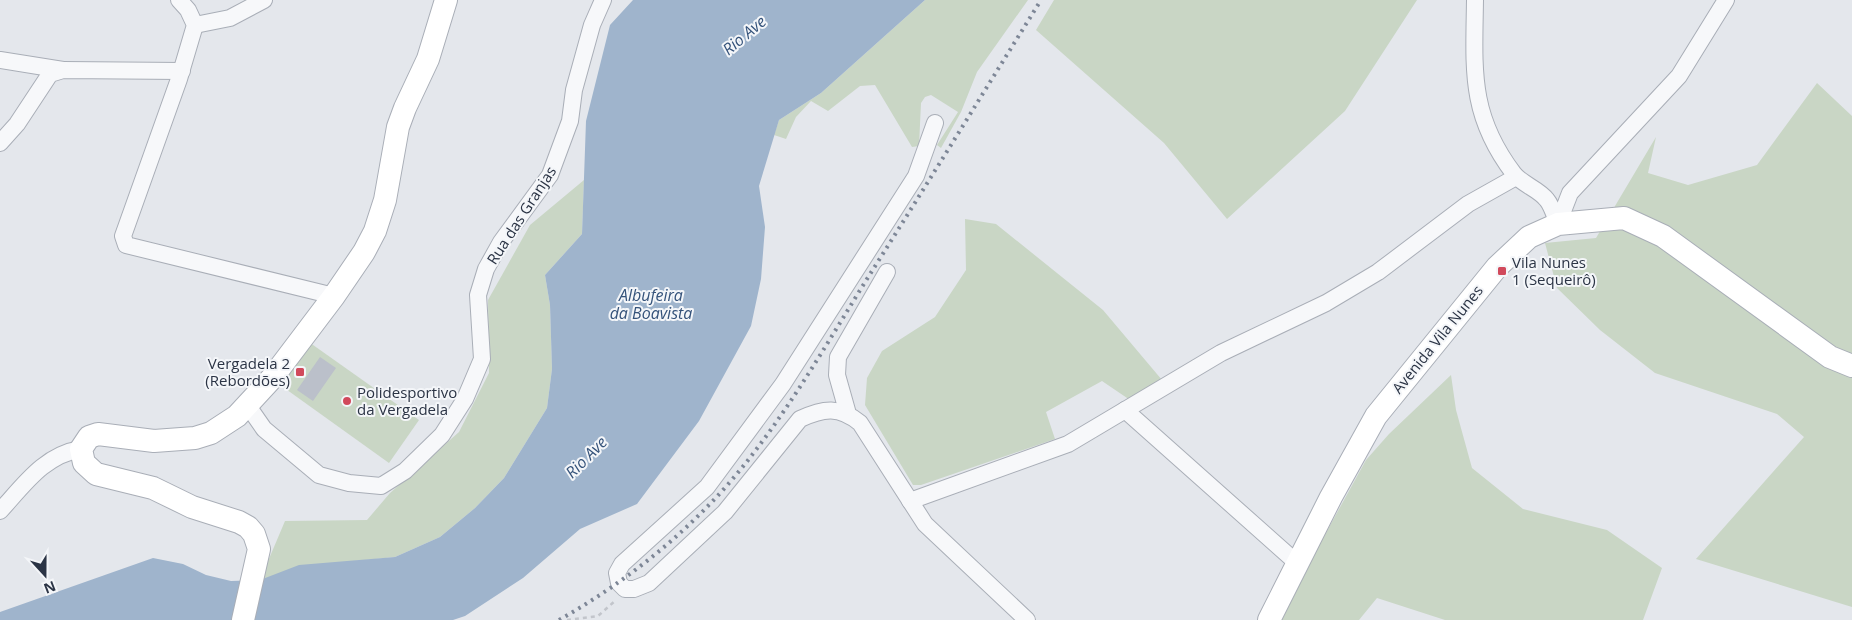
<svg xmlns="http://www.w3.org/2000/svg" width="1852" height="620" font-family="'Open Sans',sans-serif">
  <rect width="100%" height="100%" fill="#e4e7ec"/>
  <g fill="#c9d6c5">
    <polygon points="925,0 1028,0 977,72 961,112 941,148 937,145 958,112 931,95 925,97 921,103 919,146 912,147 875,85 860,86 828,111 811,101 796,117 786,139 774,135 779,120 821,93"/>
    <polygon points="1054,0 1417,0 1345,111 1227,219 1164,143 1036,30"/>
    <polygon points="1817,83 1852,116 1852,607 1696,559 1804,437 1777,414 1655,373 1600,330 1557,288 1545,243 1596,238 1656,137 1648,173 1688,185 1757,165"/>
    <polygon points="584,180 582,234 545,275 550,305 552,369 547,408 504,478 475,508 440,537 395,557 355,561 260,580 285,521 367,520 390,493 459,432 489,373 488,300 530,225"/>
    <polygon points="965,219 996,224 1103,310 1162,380 1130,400 1102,381 1046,412 1055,439 921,485 913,485 865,405 867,378 882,351 935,317 966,270"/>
    <polygon points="306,340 419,420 389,463 276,382"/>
    <polygon points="1451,375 1456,410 1472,468 1523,509 1607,530 1662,568 1643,620 1445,620 1377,598 1359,620 1278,620 1366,460 1389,434"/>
  </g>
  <polygon fill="#9fb4cc" points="633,0 925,0 821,93 779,120 759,186 765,227 761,279 751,326 699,421 637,504 580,529 523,578 465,616 453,620 0,620 0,612 153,558 183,564 206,575 231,581 260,580 299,565 395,557 440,537 475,508 504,478 547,408 552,369 550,305 545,275 582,234 586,121 610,25"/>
  <polygon fill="#bbc0ca" points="320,357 336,368 313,401 297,390"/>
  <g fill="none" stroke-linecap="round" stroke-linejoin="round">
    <g stroke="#a9aeb7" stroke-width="18">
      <g id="street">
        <polyline points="179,0 188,10 195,25 179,79 123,236 126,245 334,296"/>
        <path d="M1475,0c-1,70 -6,115 39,174 9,11 25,15 33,26 5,6 8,17 11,24"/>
        <polyline points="195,25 230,18 264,0"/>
        <polyline points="0,60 63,70"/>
        <path d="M935,123l-19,53 -133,208 -76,103 -85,77 -5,9 2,10 6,6h9l15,-6 76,-71 75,-93c24,-11 39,-13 60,4l65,101 102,96"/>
        <polyline points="0,143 17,124 50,74 63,70 182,71"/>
        <polyline points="1558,224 1570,193 1679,76 1726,0"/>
        <polyline points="248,406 264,429 319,475 349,483 381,486 405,471 442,435 465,399 482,359 478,295 486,269 501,242 550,175 570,121 574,90 592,25 603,0"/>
        <polyline points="1125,410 1297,563"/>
        <polyline points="848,414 837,375 838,357 887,272"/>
        <polyline points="910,501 1068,444 1221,353 1326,303 1378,272 1468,204 1516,177"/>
        <path d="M0,511c24,-26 44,-56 81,-62"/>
      </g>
    </g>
    <g stroke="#a9aeb7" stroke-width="24">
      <g id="secondary">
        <polyline points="243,620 259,549 254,534 248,527 239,522 192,507 153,488 96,474 84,463 81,449 89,437 98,434 154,441 195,438 211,433 237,416 272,378 334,296 364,252 375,231 385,200 398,127 405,108 428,59 446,0"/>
        <polyline points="1269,620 1331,497 1376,416 1497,267 1529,237 1558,224 1624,218 1663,236 1830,357 1852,366"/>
      </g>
    </g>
    <polyline stroke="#c2c5cb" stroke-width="2.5" stroke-dasharray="4 4" stroke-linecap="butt" points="567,620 598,616 616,600"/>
    <use href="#street" stroke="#f7f8fa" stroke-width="16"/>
    <use href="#secondary" stroke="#fff" stroke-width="22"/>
    <path stroke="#7d8696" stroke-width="4" stroke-dasharray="2.5 5" stroke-linecap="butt" d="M559,620c74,-42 141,-97 193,-165 45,-58 81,-122 120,-184 57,-90 113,-181 169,-271"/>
  </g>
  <g fill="#d1495b" stroke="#f4f6f9" stroke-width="2">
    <rect x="1497" y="266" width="10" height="10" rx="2.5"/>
    <rect x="295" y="367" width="10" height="10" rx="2.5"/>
    <circle cx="347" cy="401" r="5"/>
  </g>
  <g text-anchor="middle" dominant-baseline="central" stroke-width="4" stroke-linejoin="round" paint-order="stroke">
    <g font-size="15" fill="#2b3445" stroke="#f4f6f9">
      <text transform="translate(521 215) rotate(-57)">Rua das Granjas</text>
      <text transform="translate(1437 339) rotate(-51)">Avenida Vila Nunes</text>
    </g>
    <g font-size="15" fill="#2b3445" stroke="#f4f6f9" text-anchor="start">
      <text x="1512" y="262">Vila Nunes<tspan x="1512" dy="17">1 (Sequeirô)</tspan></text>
      <text x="290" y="363" text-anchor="end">Vergadela 2<tspan x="290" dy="17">(Rebordões)</tspan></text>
      <text x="357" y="392">Polidesportivo<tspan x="357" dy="17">da Vergadela</tspan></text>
    </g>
    <g font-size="16" font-style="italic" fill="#34527a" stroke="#f4f6f9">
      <text transform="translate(744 35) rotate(-40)">Rio Ave</text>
      <text x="651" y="295">Albufeira<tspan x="651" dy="18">da Boavista</tspan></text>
      <text transform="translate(586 457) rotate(-45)">Rio Ave</text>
    </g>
  </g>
  <g transform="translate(45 575) rotate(159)" stroke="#f4f6f9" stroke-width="4" paint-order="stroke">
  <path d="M0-4L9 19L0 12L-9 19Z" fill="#2b3445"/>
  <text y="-8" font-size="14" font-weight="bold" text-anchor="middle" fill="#2b3445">N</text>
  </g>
</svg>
